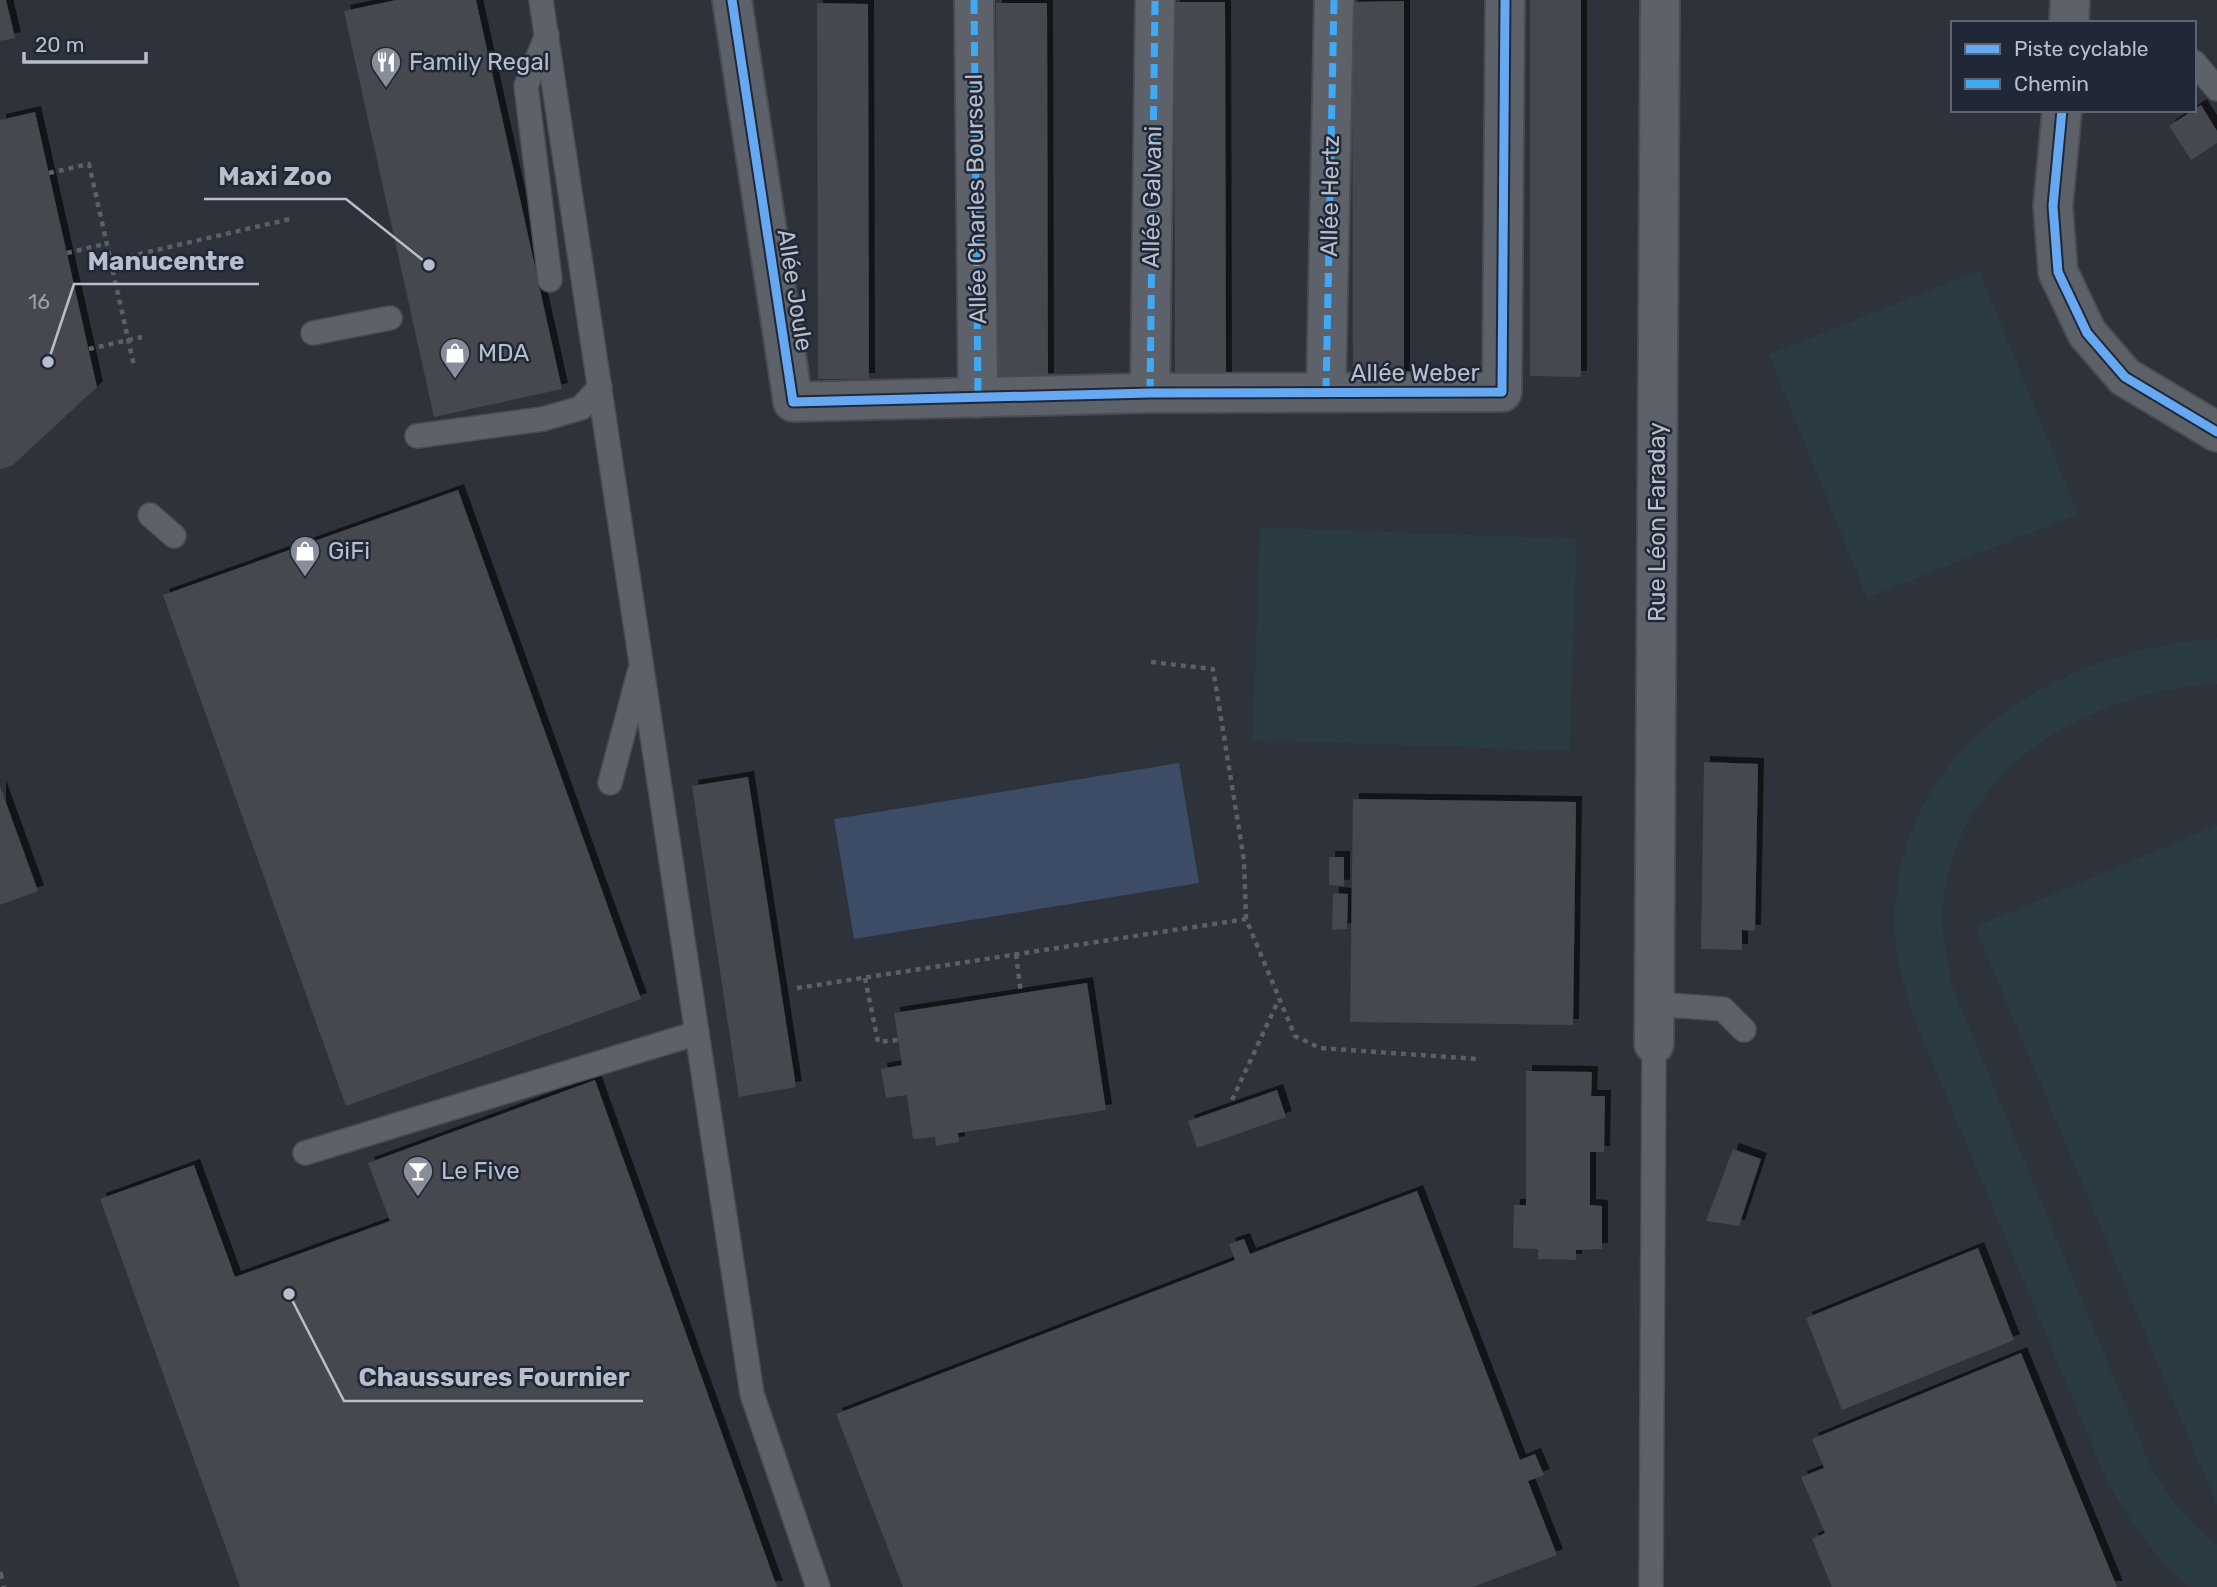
<svg xmlns="http://www.w3.org/2000/svg" width="2217" height="1587" font-family="Rubik,sans-serif">
  <defs>
    <filter id="shadow"><feDropShadow dx="6" dy="-6" stdDeviation="0" flood-color="#0009"/></filter>
  </defs>
  <rect width="100%" height="100%" fill="#2d323b"/>
  <g fill="#2a3c41">
    <polygon points="1979,270 2078,514 1867,598 1769,355"/>
    <polygon points="1260,527 1577,539 1569,751 1253,740"/>
    <path d="M2212,639h5v45c-127,8 -263,82 -274,222 -2,27 4,54 9,80l198,479c18,31 37,58 67,80v42c-6,0 -16,0 -22,0 -31,-11 -71,-76 -87,-104l-190,-455c-14,-38 -26,-77 -23,-119 10,-168 165,-258 317,-270z"/>
    <polygon points="2217,825 2217,1505 1975,927"/>
  </g>
  <polygon fill="#3c4b66" points="1179,763 1199,883 854,939 834,819"/>
  <g fill="#444850" filter="url(#shadow)">
    <polygon points="0,0 6,0 15,38 0,41"/>
    <polygon points="396,0 476,0 562,389 434,417 344,11"/>
    <polygon points="1530,0 1581,0 1581,377 1530,376"/>
    <polygon points="1404,1 1404,377 1353,378 1352,2"/>
    <polygon points="1174,2 1225,2 1226,378 1175,378"/>
    <polygon points="817,3 868,4 869,379 818,379"/>
    <polygon points="996,3 1047,3 1048,379 997,379"/>
    <polygon points="2201,105 2217,131 2217,143 2191,160 2169,126"/>
    <polygon points="35,112 97,387 12,466 0,469 0,120"/>
    <polygon points="458,490 641,999 346,1106 163,595"/>
    <polygon points="1704,762 1758,764 1755,931 1742,930 1742,950 1701,949"/>
    <polygon points="748,777 796,1087 739,1097 692,786"/>
    <polygon points="0,786 38,891 0,905"/>
    <polygon points="1353,799 1576,802 1573,1025 1350,1022"/>
    <polygon points="1329,857 1344,857 1344,886 1329,885"/>
    <polygon points="1333,893 1348,894 1347,929 1332,930"/>
    <polygon points="1087,983 1106,1110 958,1133 959,1142 936,1146 935,1137 913,1139 907,1095 886,1098 881,1069 902,1065 894,1013"/>
    <polygon points="1526,1071 1592,1072 1591,1096 1605,1096 1604,1152 1590,1152 1590,1205 1602,1206 1602,1249 1576,1250 1576,1260 1538,1259 1538,1249 1513,1248 1514,1205 1526,1205"/>
    <polygon points="595,1080 777,1587 240,1587 100,1199 194,1165 235,1277 390,1221 368,1163"/>
    <polygon points="1277,1090 1286,1117 1197,1148 1188,1121"/>
    <polygon points="1733,1149 1761,1159 1739,1226 1706,1221"/>
    <polygon points="1417,1191 1520,1460 1535,1454 1544,1475 1528,1481 1557,1555 1473,1587 903,1587 836,1414 1235,1260 1229,1244 1244,1239 1250,1254"/>
    <polygon points="1978,1248 2014,1340 1842,1410 1806,1318"/>
    <polygon points="2021,1353 2117,1587 1832,1587 1812,1539 1825,1533 1801,1477 1824,1468 1812,1439"/>
  </g>
  <g fill="none" stroke-linecap="round" stroke-linejoin="round">
    <g stroke="#494d53" stroke-width="26">
      <g id="lane">
        <polyline points="541,0 697,1033"/>
        <polyline points="547,35 526,86 550,280"/>
        <polyline points="2194,62 2217,89"/>
        <polyline points="313,333 390,318"/>
        <polyline points="417,436 543,419 581,408 600,387"/>
        <polyline points="150,515 174,536"/>
        <polyline points="610,783 639,673"/>
        <polyline points="1654,1004 1723,1009 1744,1030"/>
        <polyline points="305,1153 697,1033 752,1394 818,1587"/>
        <polyline points="1651,1587 1654,1044"/>
      </g>
    </g>
    <g stroke="#494d53" stroke-width="42">
      <g id="street">
        <polyline points="732,0 793,402 1150,393 1502,392 1505,0"/>
        <polyline points="974,0 978,398"/>
        <polyline points="1326,392 1334,0"/>
        <polyline points="1150,393 1155,0"/>
        <polyline points="1654,1044 1660,0"/>
      </g>
    </g>
    <g stroke="#494d53" stroke-width="42">
      <g id="secondary">
        <polyline points="2069,23 2070,0"/>
        <polyline points="2062,110 2053,206 2058,272 2087,333 2125,377 2217,432"/>
      </g>
    </g>
    <g stroke="#5a6066" stroke-width="4.5" stroke-dasharray="5 5" stroke-linecap="butt">
      <polyline points="49,173 89,164 134,366"/>
      <polyline points="67,253 105,244"/>
      <polyline points="109,261 290,219"/>
      <polyline points="89,349 142,337"/>
      <polyline points="1151,662 1213,669 1244,860 1246,919"/>
      <polyline points="1016,954 1021,994"/>
      <polyline points="865,978 878,1042 898,1040"/>
      <polyline points="797,988 1246,919 1295,1036 1320,1048 1477,1059"/>
      <polyline points="1232,1100 1279,999"/>
    </g>
    <use href="#lane" stroke="#5d6169" stroke-width="23"/>
    <use href="#street" stroke="#5d6169" stroke-width="38"/>
    <use href="#secondary" stroke="#5c6067" stroke-width="38"/>
    <polyline stroke="#5c6066" stroke-width="5" stroke-dasharray="7 7" stroke-linecap="butt" points="0,1572 4,1587"/>
    <g stroke="#3fa9f5" stroke-width="7" stroke-dasharray="14 7" stroke-linecap="butt">
      <polyline points="974,0 978,398"/>
      <polyline points="1326,392 1334,0"/>
      <polyline points="1150,393 1155,0"/>
    </g>
    <g stroke="#202837" stroke-width="13">
      <g id="cycleway">
        <polyline points="732,0 793,402 1150,393 1502,392 1505,0"/>
        <polyline points="2062,110 2053,206 2058,272 2087,333 2125,377 2217,432"/>
      </g>
    </g>
    <use href="#cycleway" stroke="#66a8f1" stroke-width="9"/>
  </g>
  <defs>
    <g id="restaurant-pin" transform="scale(1.575)"><path d="M0 17L-7.5 6A9.5 9.5 0 1 1 7.5 6Z" fill="#878e99" stroke="#202837"/><path d="M-5-6h1v4h1v-4h1v4h1v-4h1v5L-1.5 .5V6h-2V.5L-5-1ZM5-6V6H3V1.5H1.5Q1.5-4 5-6Z" fill="#fff"/></g>
    <g id="shop-pin" transform="scale(1.575)"><path d="M0 17L-7.5 6A9.5 9.5 0 1 1 7.5 6Z" fill="#878e99" stroke="#202837"/><path d="M-5-2.5h2.3a2.7 3.5 0 0 1 5.4 0H5L5.5 6h-11ZM-1.5-2.5h3a1.5 2.3 0 0 0-3 0Z" fill="#fff"/></g>
    <g id="bar-pin" transform="scale(1.575)"><path d="M0 17L-7.5 6A9.5 9.5 0 1 1 7.5 6Z" fill="#878e99" stroke="#202837"/><path d="M-6-5H6L.8 .8V4.5H3.5V6h-7V4.5H-.8V.8Z" fill="#fff"/></g>
  </defs>
  <g fill-rule="evenodd">
    <use href="#restaurant-pin" x="386" y="62"/>
    <use href="#shop-pin" x="455" y="353"/>
    <use href="#shop-pin" x="305" y="551"/>
    <use href="#bar-pin" x="418" y="1171"/>
  </g>
  <g text-anchor="middle" dominant-baseline="central" stroke-width="5" stroke-linejoin="round" paint-order="stroke">
    <g font-size="21" fill="#9ba1ac">
      <text x="39" y="301">16</text>
    </g>
    <g font-size="24" fill="#b8bfcb" stroke="#202837" text-anchor="start">
      <text x="409" y="62">Family Regal</text>
      <text x="478" y="353">MDA</text>
      <text x="328" y="551">GiFi</text>
      <text x="441" y="1171">Le Five</text>
    </g>
    <g font-size="24" fill="#b8bfcb" stroke="#202837">
      <text transform="translate(1330 196) rotate(-89)">Allée Hertz</text>
      <text transform="translate(1152 197) rotate(-89)">Allée Galvani</text>
      <text transform="translate(976 199) rotate(-91)">Allée Charles Bourseul</text>
      <text transform="translate(795 290) rotate(81)">Allée Joule</text>
      <text x="1415" y="373">Allée Weber</text>
      <text transform="translate(1657 522) rotate(-90)">Rue Léon Faraday</text>
    </g>
  </g>
  <path fill="none" stroke="#b8bfcb" stroke-width="2.5" d="M429 265L346 199H204M48 362L74 284H259M289 1294L344 1401H643"/>
  <g fill="#b8bfcb" stroke="#202837" stroke-width="2.5">
    <circle cx="429" cy="265" r="7"/>
    <circle cx="48" cy="362" r="7"/>
    <circle cx="289" cy="1294" r="7"/>
  </g>
  <g font-size="26" text-anchor="middle" font-weight="bold" fill="#b8bfcb" stroke="#202837" stroke-width="5" stroke-linejoin="round" paint-order="stroke">
    <text x="275" y="185">Maxi Zoo</text>
    <text x="166" y="270">Manucentre</text>
    <text x="494" y="1386">Chaussures Fournier</text>
  </g>
  <rect x="1951" y="21" width="245" height="91" fill="#202837" stroke="#5d6472" stroke-width="2"/>
  <rect x="1965" y="44" width="35" height="10" fill="#66a8f1" stroke="#5d6472" stroke-width="2"/>
  <text x="2014" y="56" font-size="21" fill="#b8bfcb">Piste cyclable</text>
  <rect x="1965" y="79" width="35" height="10" fill="#3fa9f5" stroke="#5d6472" stroke-width="2"/>
  <text x="2014" y="91" font-size="21" fill="#b8bfcb">Chemin</text>
  <path d="M24 52v10h122v-10" fill="none" stroke="#b8bfcb" stroke-width="3.5"/>
  <text x="35" y="52" font-size="21" fill="#b8bfcb" stroke="#202837" stroke-width="5" paint-order="stroke">20 m</text>
</svg>
